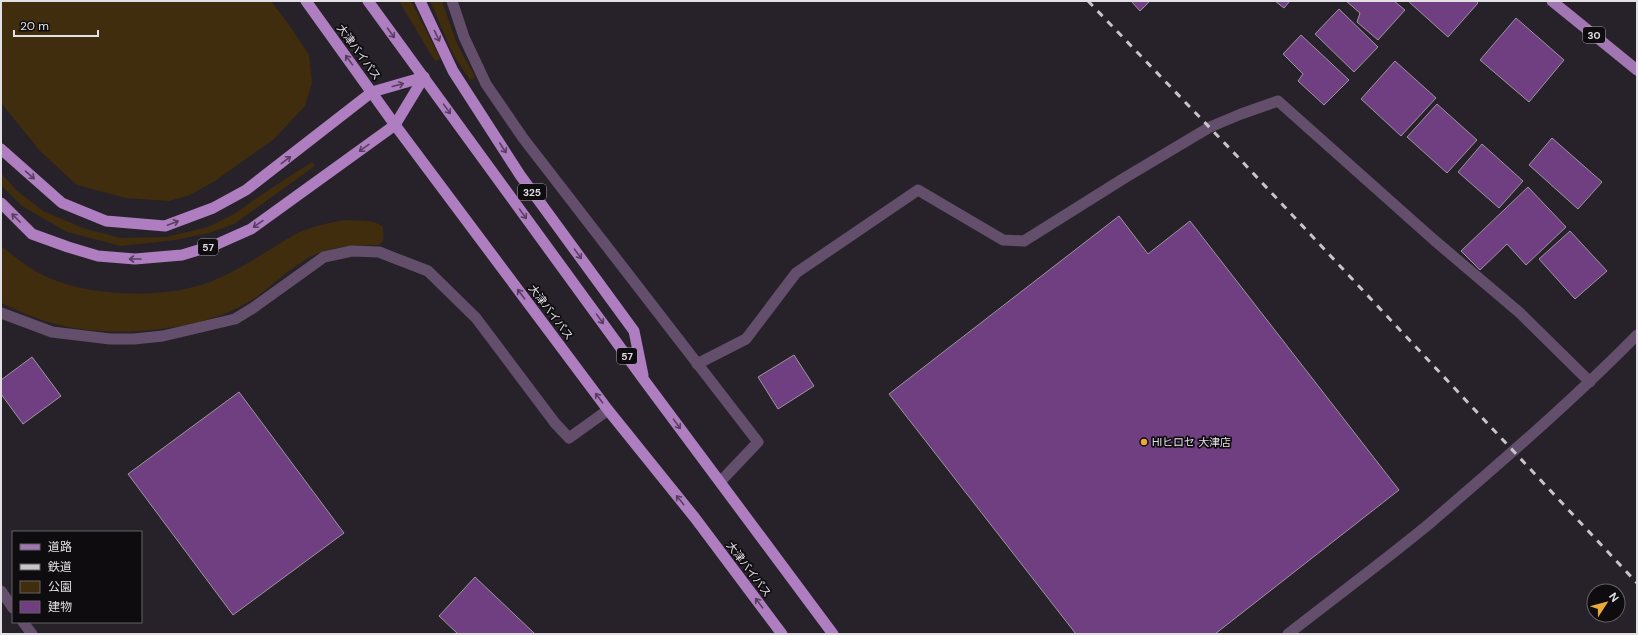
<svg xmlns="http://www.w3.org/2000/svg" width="1638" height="635" font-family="'DM Sans','Noto Sans JP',sans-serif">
  <rect width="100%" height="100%" fill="#272229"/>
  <g fill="#402d0d">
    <polygon points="1,1 271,1 292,29 309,55 312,83 305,106 274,139 215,181 190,195 169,201 126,198 77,185 41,152 1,103"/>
    <polygon points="399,1 411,1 440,58 438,60 435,61"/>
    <polygon points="430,1 442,1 457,44 475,77 470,80 453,54"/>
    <polygon points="312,162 315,166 234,224 209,233 175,240 121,246 67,232 22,206 1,185 1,173 16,190 43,211 83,228 121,238 166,237 208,227 234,214 276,185"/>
    <path d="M344,220c12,1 30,-1 39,7 0,7 3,15 -5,18 -24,0 -51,1 -73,15 -19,11 -35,28 -53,40 -50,32 -141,39 -197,24 -19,-5 -36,-13 -54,-21v-57c15,12 30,24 48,32 44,19 116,21 161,4 24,-9 47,-25 69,-38 7,-4 14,-9 21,-12 14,-6 29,-9 44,-12z"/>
  </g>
  <g fill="#703f82" stroke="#9c959f">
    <polygon points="1131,1 1150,1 1140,11"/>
    <polygon points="1275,1 1290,1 1284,8"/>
    <polygon points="1346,1 1394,1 1405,10 1378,40 1357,22 1360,13"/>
    <polygon points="1408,1 1476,1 1478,3 1448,37"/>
    <polygon points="1339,9 1378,47 1354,72 1315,34"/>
    <polygon points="1516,18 1564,60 1529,102 1480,60"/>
    <polygon points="1301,35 1349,80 1324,105 1298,81 1303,74 1283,54"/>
    <polygon points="1395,61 1436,98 1401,136 1361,99"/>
    <polygon points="1437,104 1477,140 1447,173 1407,137"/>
    <polygon points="1552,138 1602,182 1578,209 1529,165"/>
    <polygon points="1482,144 1523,181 1499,208 1458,172"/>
    <polygon points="1528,187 1566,227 1526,265 1507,244 1480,270 1461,251"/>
    <polygon points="1119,216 1148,254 1190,221 1399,490 1215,634 1076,634 889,394"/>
    <polygon points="1570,231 1607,271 1575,299 1539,259"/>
    <polygon points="794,355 814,386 778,409 758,377"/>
    <polygon points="32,357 61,396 23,424 1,394 1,380"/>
    <polygon points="239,392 344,533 233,615 128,474"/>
    <polygon points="475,577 535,634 458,634 439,616"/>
  </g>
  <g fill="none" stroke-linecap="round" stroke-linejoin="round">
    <g stroke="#634e6c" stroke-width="11">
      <polyline points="452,1 464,37 486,84 523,138 758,442 720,482"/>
      <polyline points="1,313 52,332 110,339 134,339 163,336 235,319 253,308 324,257 352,251 379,252 428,271 476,318 555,423 569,438 608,410"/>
      <polyline points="697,364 746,339 796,273 918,190 1003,240 1024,241 1126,177 1210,127 1241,114 1278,101 1434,240 1520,313 1590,382"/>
      <polyline points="1,591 13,608"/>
      <polyline points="23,622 32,634"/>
      <path d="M1288,634c47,-37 95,-72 141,-110 71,-61 142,-122 208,-189"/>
    </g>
    <polyline stroke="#a276b3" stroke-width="11" points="1552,1 1637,70"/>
    <g stroke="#ae7ec1" stroke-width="11">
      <polyline points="306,1 395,125 608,410 695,518 782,634"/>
      <polyline points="368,1 644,380 833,634"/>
      <polyline points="420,1 453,71 520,175 634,331 643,375"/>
      <polyline points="1,149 62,203 106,221 165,226 213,208 246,190 372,92 424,77"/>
      <polyline points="1,203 32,234 68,247 98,256 135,259 182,255 215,245 251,229 395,125 424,77"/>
    </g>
    <polyline stroke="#c8c4ca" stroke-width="3" stroke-dasharray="7 7" stroke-linecap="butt" points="1088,1 1237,156 1637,583"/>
  </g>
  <defs><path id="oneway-shaft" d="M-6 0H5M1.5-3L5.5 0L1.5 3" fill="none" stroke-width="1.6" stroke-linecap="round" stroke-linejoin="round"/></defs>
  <g stroke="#573f60">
    <use href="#oneway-shaft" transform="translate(391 33) rotate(54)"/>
    <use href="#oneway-shaft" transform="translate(437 36) rotate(65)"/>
    <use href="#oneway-shaft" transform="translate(349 60) rotate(-126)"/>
    <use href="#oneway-shaft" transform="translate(398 85) rotate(-15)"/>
    <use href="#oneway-shaft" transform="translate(447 109) rotate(54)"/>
    <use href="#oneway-shaft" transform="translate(364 148) rotate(144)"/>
    <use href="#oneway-shaft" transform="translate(503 148) rotate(57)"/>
    <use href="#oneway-shaft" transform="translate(286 160) rotate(-37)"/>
    <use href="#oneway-shaft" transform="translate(30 175) rotate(41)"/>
    <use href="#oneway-shaft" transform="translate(523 214) rotate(54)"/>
    <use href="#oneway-shaft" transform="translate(16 218) rotate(-135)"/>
    <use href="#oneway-shaft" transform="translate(173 223) rotate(-21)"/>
    <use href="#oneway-shaft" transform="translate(258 224) rotate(145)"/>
    <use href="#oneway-shaft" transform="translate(578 254) rotate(54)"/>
    <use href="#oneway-shaft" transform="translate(135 259) rotate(180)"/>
    <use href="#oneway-shaft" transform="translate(521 294) rotate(-127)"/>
    <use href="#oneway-shaft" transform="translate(600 319) rotate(54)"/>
    <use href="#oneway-shaft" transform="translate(599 398) rotate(-127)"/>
    <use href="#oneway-shaft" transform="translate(677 424) rotate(54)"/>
    <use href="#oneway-shaft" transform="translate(680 500) rotate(-129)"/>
    <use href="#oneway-shaft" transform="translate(759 603) rotate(-127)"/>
  </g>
  <circle fill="#e9ab38" stroke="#0f0c10" stroke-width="1.5" cx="1144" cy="442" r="4"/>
  <g text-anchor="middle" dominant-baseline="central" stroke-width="3.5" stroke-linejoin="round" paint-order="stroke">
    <g fill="#0f0c10" stroke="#a3a0a5" stroke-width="1">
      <rect x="1583" y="27" width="22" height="16" rx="3"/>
      <rect x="518" y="184" width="28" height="16" rx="3"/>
      <rect x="198" y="239" width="20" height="16" rx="3"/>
      <rect x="617" y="348" width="20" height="16" rx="3"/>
    </g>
    <g font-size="10" font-weight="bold" fill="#e3e0e5">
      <text x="1594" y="35">30</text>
      <text x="532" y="192">325</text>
      <text x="208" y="247">57</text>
      <text x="627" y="356">57</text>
    </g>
    <g font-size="11" fill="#e3e0e5" stroke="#0f0c10">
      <text transform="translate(359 52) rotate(54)">大津バイパス</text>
      <text transform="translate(551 312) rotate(53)">大津バイパス</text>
      <text transform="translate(749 569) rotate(53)">大津バイパス</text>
    </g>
    <g font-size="11" fill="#e3e0e5" stroke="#0f0c10" text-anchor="start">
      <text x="1152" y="442">HIヒロセ 大津店</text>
    </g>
  </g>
  <rect width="1638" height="635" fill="none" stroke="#e3e0e5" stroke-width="4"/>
  <rect x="12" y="531" width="130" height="92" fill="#0f0c10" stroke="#646165"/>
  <rect x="20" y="544" width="20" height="6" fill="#a276b3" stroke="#646165"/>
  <text x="48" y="551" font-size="12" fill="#e3e0e5">道路</text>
  <rect x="20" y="564" width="20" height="6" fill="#c8c4ca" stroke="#646165"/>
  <text x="48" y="571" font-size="12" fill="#e3e0e5">鉄道</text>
  <rect x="20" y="581" width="20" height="12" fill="#402d0d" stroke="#646165"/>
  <text x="48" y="591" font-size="12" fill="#e3e0e5">公園</text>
  <rect x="20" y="601" width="20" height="12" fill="#703f82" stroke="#646165"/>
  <text x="48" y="611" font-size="12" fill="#e3e0e5">建物</text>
  <g transform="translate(1606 603) rotate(54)"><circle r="19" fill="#0f0c10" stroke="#646165"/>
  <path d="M0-3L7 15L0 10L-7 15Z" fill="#e9ab38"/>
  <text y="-6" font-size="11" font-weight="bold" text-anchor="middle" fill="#e3e0e5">N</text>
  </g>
  <path d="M14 30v6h84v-6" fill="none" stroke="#e3e0e5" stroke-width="2"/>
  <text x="20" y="30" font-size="12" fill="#e3e0e5" stroke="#0f0c10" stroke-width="3" paint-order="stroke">20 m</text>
</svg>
